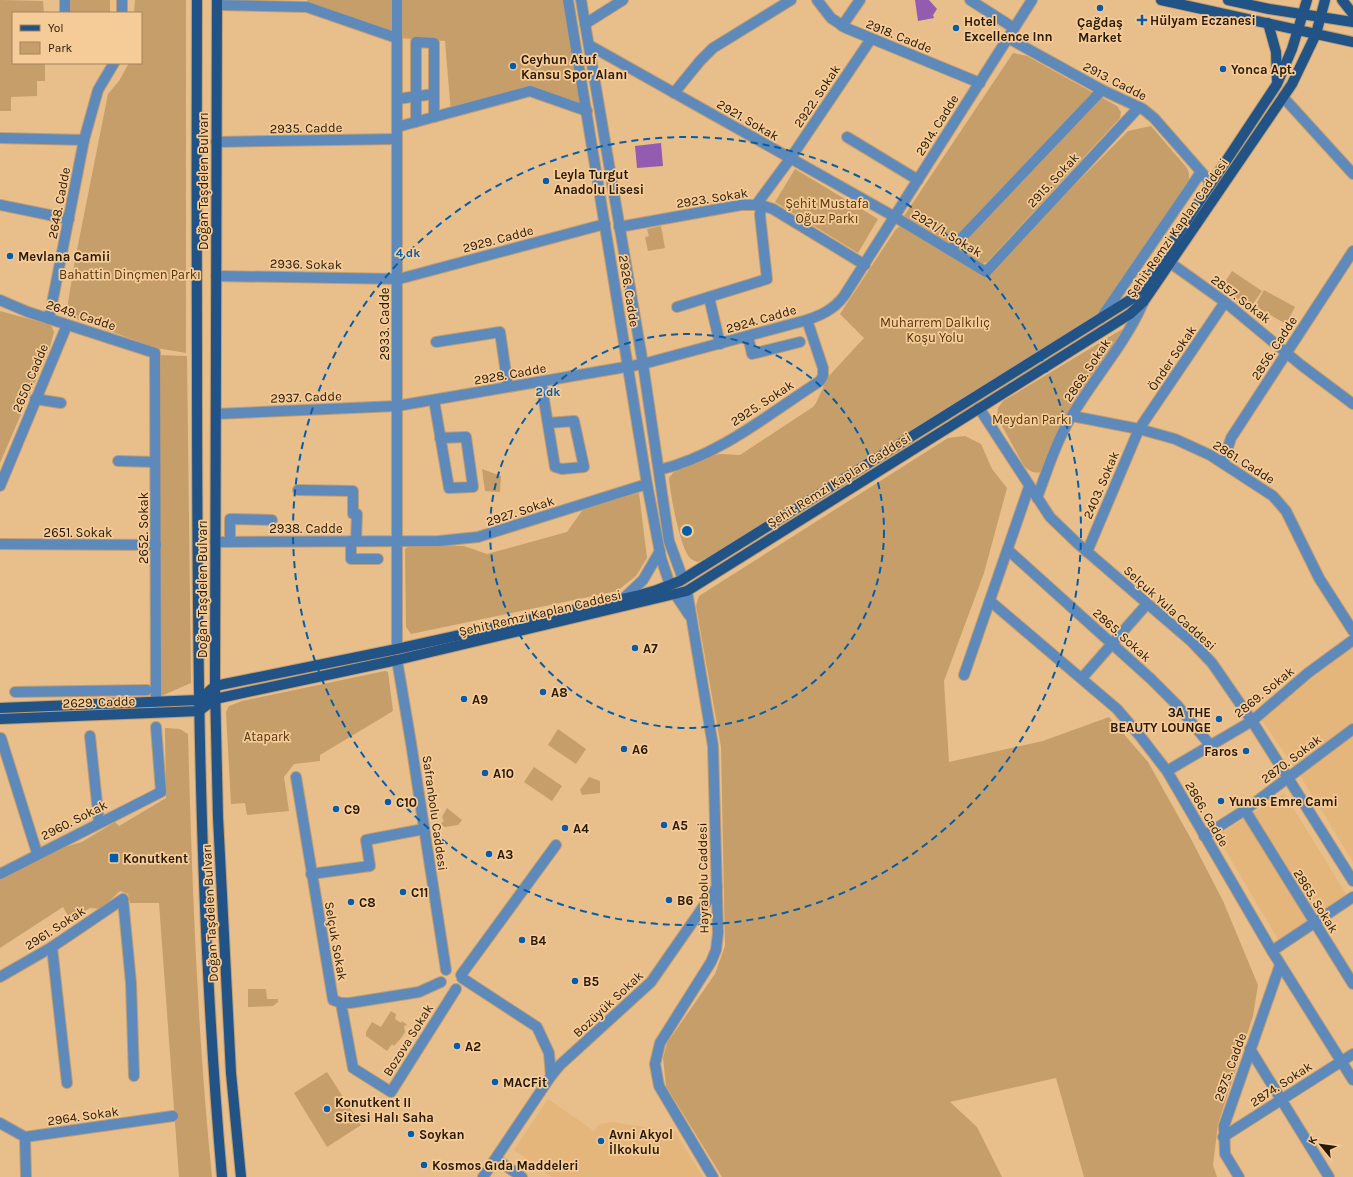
<svg xmlns="http://www.w3.org/2000/svg" width="1353" height="1177" font-family="Karla,sans-serif">
  <rect width="100%" height="100%" fill="#e8be8b"/>
  <g fill="#e4b67c">
    <polygon points="1353,645 1353,862 1301,777 1261,719"/>
    <polygon points="1284,793 1349,899 1279,941 1217,836"/>
    <polygon points="548,1099 594,1131 599,1124 613,1122 675,1132 703,1177 552,1177 514,1150"/>
  </g>
  <g fill="#c69e6a">
    <polygon points="0,0 43,1 44,13 13,13 13,63 45,63 45,81 37,81 37,96 11,97 11,111 0,111"/>
    <rect x="69" y="0" width="41" height="13"/>
    <polygon points="135,0 186,0 186,353 156,348 66,315 75,260 108,94 119,81 129,63 141,63 141,13 134,13"/>
    <polygon points="307,0 568,0 587,111 536,92 451,113 445,41 397,38 307,7"/>
    <polygon points="1013,53 1027,56 1117,106 1121,112 1120,118 987,262 980,264 904,216"/>
    <path d="M1151,126l36,42 2,5v10l-92,132 -130,80 -43,31 -212,129 -14,7c-3,-1 -6,-2 -8,-4 -10,-10 -20,-65 -21,-80l5,-6 38,-17 9,-1 19,1 73,-48 3,-4 12,-26 36,-39 -24,-24 56,-85 5,-3 85,49 142,-144z"/>
    <polygon points="795,169 878,219 858,253 775,202"/>
    <polygon points="661,226 665,248 648,251 645,237 649,236 647,229"/>
    <polygon points="1232,271 1262,291 1250,308 1221,288"/>
    <polygon points="1264,290 1295,307 1286,324 1255,306"/>
    <polygon points="0,311 51,325 54,332 50,347 0,463"/>
    <path d="M1129,325l-84,146c-9,3 -14,2 -21,-5l-27,-49 1,-9 5,-7z"/>
    <polygon points="159,355 187,356 191,683 159,697"/>
    <polygon points="965,436 981,444 992,469 1007,488 984,573 944,681 949,762 1043,741 1109,717 1148,762 1191,839 1223,901 1258,985 1253,1016 1218,1124 1213,1165 1217,1177 1084,1177 1056,1078 950,1102 977,1127 1002,1177 722,1177 666,1086 663,1058 667,1043 715,974 725,946 721,747 696,606 699,596 948,438"/>
    <polygon points="482,469 501,476 500,492 485,491"/>
    <polygon points="639,493 647,558 636,576 617,591 411,634 406,627 405,549 411,545 464,546 487,554 567,532 584,508"/>
    <polygon points="385,671 388,672 393,711 320,755 320,761 294,764 284,777 289,811 247,815 245,803 231,804 226,712 229,706 242,701"/>
    <path d="M165,728l15,1 8,5c4,148 9,296 24,443h-33l-20,-274h-29l-2,-9 -8,-3 -19,18 -11,-1 -20,11 -7,-12 -63,41v-71l44,-24 38,-11 33,-20 4,4 47,-28z"/>
    <polygon points="558,729 586,749 576,764 548,745"/>
    <polygon points="534,767 562,786 552,801 524,782"/>
    <polygon points="589,777 600,781 600,793 582,795 580,790"/>
    <polygon points="447,808 462,820 458,825 445,827 440,824 444,821 442,817"/>
    <polygon points="248,989 266,989 267,999 278,999 278,1002 273,1006 248,1007"/>
    <path d="M391,1011l5,3 -1,5 6,4 1,-2 5,4 -3,1 1,6c-3,6 -7,9 -11,14l-2,-2 -5,7 -21,-15v-4l6,-10 9,5z"/>
    <polygon points="327,1072 361,1125 327,1147 294,1093"/>
  </g>
  <g fill="#935cb1">
    <polygon points="915,0 929,0 937,9 933,15 934,18 918,21"/>
    <polygon points="661,143 663,166 637,168 635,146"/>
  </g>
  <g fill="none" stroke-linecap="round" stroke-linejoin="round">
    <g stroke="#c19d70" stroke-width="12">
      <g id="minor">
        <polyline points="122,0 122,13"/>
        <polyline points="568,0 647,484 661,558 670,585"/>
        <polyline points="581,0 643,364 669,541 683,579"/>
        <polyline points="817,0 831,18 846,28 980,83"/>
        <polyline points="970,0 1014,28"/>
        <polyline points="217,5 307,7 397,38"/>
        <polyline points="65,13 65,0"/>
        <polyline points="585,24 623,0"/>
        <polyline points="842,26 860,0"/>
        <polyline points="1008,38 1102,90 1143,109 1154,118 1211,183"/>
        <polyline points="589,45 895,217 986,272 1139,107"/>
        <polyline points="674,93 700,61 713,48 791,0"/>
        <polyline points="1283,97 1353,174"/>
        <polyline points="397,99 434,94"/>
        <polyline points="416,122 416,42 434,43 434,117"/>
        <polyline points="397,127 530,91 587,111"/>
        <polyline points="847,137 918,180"/>
        <polyline points="0,138 84,140"/>
        <polyline points="216,142 397,139"/>
        <polyline points="0,205 69,219"/>
        <polyline points="756,205 790,159 871,39"/>
        <polyline points="619,227 741,205 761,205 773,209 865,265"/>
        <polyline points="950,250 1102,90"/>
        <polyline points="1169,262 1225,302 1301,365 1353,404"/>
        <polyline points="216,276 399,279 605,224"/>
        <polyline points="0,300 28,312 155,353 156,702"/>
        <polyline points="677,307 709,297"/>
        <polyline points="1101,318 1201,172"/>
        <polyline points="49,319 84,140 98,90 114,63"/>
        <polyline points="748,336 752,354 800,342"/>
        <polyline points="436,342 500,332 508,387"/>
        <polyline points="720,344 709,297 767,279 760,215 761,205"/>
        <polyline points="541,382 555,467 562,469 584,467 574,421 548,423"/>
        <polyline points="35,399 61,403"/>
        <polyline points="434,400 449,488 473,487 466,437 440,438"/>
        <polyline points="979,408 1050,517 1077,543 1192,642 1212,663 1252,721 1353,881"/>
        <path d="M216,414l181,-8 246,-42 164,-44c15,-5 27,-11 37,-24l188,-296"/>
        <polyline points="1072,416 1139,429 1175,439 1210,455 1273,496 1286,511 1319,578 1353,631"/>
        <polyline points="118,461 155,462"/>
        <polyline points="1223,463 1231,438 1353,251"/>
        <path d="M659,470c60,-14 111,-57 161,-89l3,-5v-8l-16,-48"/>
        <polyline points="0,486 67,325"/>
        <polyline points="298,490 353,491 353,514 357,514 356,541"/>
        <path d="M1037,498c10,-27 19,-56 34,-81 23,-39 54,-73 72,-114"/>
        <polyline points="351,541 351,559 378,559"/>
        <polyline points="215,542 439,541 478,537 647,484"/>
        <polyline points="230,542 230,519 272,520"/>
        <polyline points="0,544 156,545"/>
        <polyline points="1008,550 1151,679 1177,705 1211,746"/>
        <polyline points="1087,552 1139,429 1225,302"/>
        <polyline points="687,591 713,746 718,933 716,950 711,962 660,1043 655,1064 659,1086 713,1177"/>
        <polyline points="675,594 689,615"/>
        <polyline points="624,598 643,580 660,551"/>
        <polyline points="990,601 1117,709 1140,736 1167,771 1272,951 1353,1080"/>
        <polyline points="397,649 397,0"/>
        <polyline points="397,660 411,743 446,970"/>
        <polyline points="964,675 1029,487"/>
        <polyline points="1082,678 1147,604"/>
        <polyline points="15,692 147,690"/>
        <polyline points="90,736 99,822"/>
        <polyline points="1,738 37,853"/>
        <polyline points="1167,771 1252,721 1308,673 1353,640"/>
        <polyline points="296,777 333,1000 341,1003 350,1003 419,992 441,982"/>
        <polyline points="1245,810 1353,984"/>
        <polyline points="1204,836 1245,810 1353,729"/>
        <polyline points="0,874 161,792 156,727"/>
        <polyline points="311,874 370,866 366,840 424,829"/>
        <polyline points="52,947 67,1083"/>
        <polyline points="1272,951 1353,897"/>
        <polyline points="461,975 556,845"/>
        <polyline points="0,977 52,947 123,899 131,983 134,1076"/>
        <polyline points="462,978 537,1027 549,1053 551,1076 483,1177"/>
        <polyline points="341,1003 353,1068 391,1092 456,989"/>
        <polyline points="1250,1049 1329,1177"/>
        <polyline points="551,1076 560,1065 651,982 717,887"/>
        <polyline points="0,1123 25,1137 173,1116"/>
        <polyline points="25,1137 26,1177"/>
        <polyline points="1223,1137 1353,1054"/>
        <polyline points="496,1159 522,1177"/>
        <polyline points="1239,1177 1225,1154 1224,1126 1280,965"/>
      </g>
    </g>
    <g stroke="#c19d70" stroke-width="12">
      <g id="major">
        <path d="M197,0c-1,118 0,237 0,355 0,274 1,549 25,822"/>
        <polyline points="217,0 215,686 218,817 231,1073 241,1177"/>
        <polyline points="1161,0 1353,42"/>
        <polyline points="1228,0 1269,9 1353,22"/>
        <polyline points="1342,0 1353,14"/>
        <polyline points="1268,23 1276,52 1277,80"/>
        <polyline points="0,708 199,700 215,686 397,649 636,596 657,590 680,581 1133,298 1142,288 1277,84 1292,49 1307,0"/>
        <polyline points="199,711 215,699 397,660 687,591 1130,314 1144,301 1292,84 1316,34 1325,0"/>
        <polyline points="0,719 199,711"/>
      </g>
    </g>
    <use href="#minor" stroke="#5e89bb" stroke-width="10"/>
    <use href="#major" stroke="#225387" stroke-width="10"/>
  </g>
  <g fill="none" stroke="#035dab" stroke-width="2" stroke-dasharray="7 5">
    <circle cx="687" cy="531" r="197"/>
    <circle cx="687" cy="531" r="394"/>
  </g>
  <g fill="#035dab" stroke="#f5cb97" stroke-width="1.5">
    <circle cx="1100" cy="8" r="4"/>
    <path d="M1140 14h4v4h4v4h-4v4h-4v-4h-4v-4h4z"/>
    <circle cx="956" cy="28" r="4"/>
    <circle cx="513" cy="66" r="4"/>
    <circle cx="1223" cy="69" r="4"/>
    <circle cx="546" cy="181" r="4"/>
    <circle cx="10" cy="256" r="4"/>
    <circle cx="635" cy="648" r="4"/>
    <circle cx="543" cy="692" r="4"/>
    <circle cx="464" cy="699" r="4"/>
    <circle cx="1219" cy="719" r="4"/>
    <circle cx="624" cy="749" r="4"/>
    <circle cx="1246" cy="751" r="4"/>
    <circle cx="485" cy="773" r="4"/>
    <circle cx="1221" cy="801" r="4"/>
    <circle cx="388" cy="802" r="4"/>
    <circle cx="336" cy="809" r="4"/>
    <circle cx="664" cy="825" r="4"/>
    <circle cx="565" cy="828" r="4"/>
    <circle cx="489" cy="854" r="4"/>
    <rect x="109" y="853" width="10" height="10" rx="2"/>
    <circle cx="403" cy="892" r="4"/>
    <circle cx="669" cy="900" r="4"/>
    <circle cx="351" cy="902" r="4"/>
    <circle cx="522" cy="940" r="4"/>
    <circle cx="575" cy="981" r="4"/>
    <circle cx="457" cy="1046" r="4"/>
    <circle cx="495" cy="1082" r="4"/>
    <circle cx="327" cy="1109" r="4"/>
    <circle cx="411" cy="1134" r="4"/>
    <circle cx="601" cy="1141" r="4"/>
    <circle cx="424" cy="1165" r="4"/>
  </g>
  <g text-anchor="middle" dominant-baseline="central" stroke-width="3.5" stroke-linejoin="round" paint-order="stroke">
    <g font-size="13" font-weight="bold" fill="#271804" stroke="#f5cb97" text-anchor="start">
      <text x="1150" y="20">Hülyam Eczanesi</text>
      <text x="964" y="21">Hotel<tspan x="964" dy="15">Excellence Inn</tspan></text>
      <text x="1100" y="22" text-anchor="middle">Çağdaş<tspan x="1100" dy="15">Market</tspan></text>
      <text x="521" y="59">Ceyhun Atuf<tspan x="521" dy="15">Kansu Spor Alanı</tspan></text>
      <text x="1231" y="69">Yonca Apt.</text>
      <text x="554" y="174">Leyla Turgut<tspan x="554" dy="15">Anadolu Lisesi</tspan></text>
      <text x="18" y="256">Mevlana Camii</text>
      <text x="643" y="648">A7</text>
      <text x="551" y="692">A8</text>
      <text x="472" y="699">A9</text>
      <text x="1211" y="712" text-anchor="end">3A THE<tspan x="1211" dy="15">BEAUTY LOUNGE</tspan></text>
      <text x="632" y="749">A6</text>
      <text x="1238" y="751" text-anchor="end">Faros</text>
      <text x="493" y="773">A10</text>
      <text x="1229" y="801">Yunus Emre Cami</text>
      <text x="396" y="802">C10</text>
      <text x="344" y="809">C9</text>
      <text x="672" y="825">A5</text>
      <text x="573" y="828">A4</text>
      <text x="497" y="854">A3</text>
      <text x="123" y="858">Konutkent</text>
      <text x="411" y="892">C11</text>
      <text x="677" y="900">B6</text>
      <text x="359" y="902">C8</text>
      <text x="530" y="940">B4</text>
      <text x="583" y="981">B5</text>
      <text x="465" y="1046">A2</text>
      <text x="503" y="1082">MACFit</text>
      <text x="335" y="1102">Konutkent II<tspan x="335" dy="15">Sitesi Halı Saha</tspan></text>
      <text x="419" y="1134">Soykan</text>
      <text x="609" y="1134">Avni Akyol<tspan x="609" dy="15">İlkokulu</tspan></text>
      <text x="432" y="1165">Kosmos Gıda Maddeleri</text>
    </g>
    <g font-size="13" fill="#271804" stroke="#f5cb97">
      <text transform="translate(899 36) rotate(22)">2918. Cadde</text>
      <text transform="translate(1115 81) rotate(27)">2913. Cadde</text>
      <text transform="translate(817 96) rotate(-56)">2922. Sokak</text>
      <text transform="translate(748 120) rotate(30)">2921. Sokak</text>
      <text transform="translate(937 125) rotate(-58)">2914. Cadde</text>
      <text transform="translate(306 128) rotate(-1)">2935. Cadde</text>
      <text transform="translate(1053 180) rotate(-47)">2915. Sokak</text>
      <text transform="translate(203 181) rotate(-90)">Doğan Taşdelen Bulvarı</text>
      <text transform="translate(712 198) rotate(-9)">2923. Sokak</text>
      <text transform="translate(59 203) rotate(-79)">2648. Cadde</text>
      <text transform="translate(1177 228) rotate(-55)">Şehit Remzi Kaplan Caddesi</text>
      <text transform="translate(947 233) rotate(31)">2921/1. Sokak</text>
      <text transform="translate(498 239) rotate(-15)">2929. Cadde</text>
      <text transform="translate(306 264) rotate(1)">2936. Sokak</text>
      <text transform="translate(629 291) rotate(81)">2926. Cadde</text>
      <text transform="translate(1241 299) rotate(37)">2857. Sokak</text>
      <text transform="translate(81 315) rotate(18)">2649. Cadde</text>
      <text transform="translate(761 319) rotate(-16)">2924. Cadde</text>
      <text transform="translate(384 324) rotate(-90)">2933. Cadde</text>
      <text transform="translate(1274 348) rotate(-57)">2856. Cadde</text>
      <text transform="translate(1172 358) rotate(-56)">Önder Sokak</text>
      <text transform="translate(1087 370) rotate(-56)">2868. Sokak</text>
      <text transform="translate(510 374) rotate(-10)">2928. Cadde</text>
      <text transform="translate(30 378) rotate(-67)">2650. Cadde</text>
      <text transform="translate(306 397) rotate(-2)">2937. Cadde</text>
      <text transform="translate(762 403) rotate(-33)">2925. Sokak</text>
      <text transform="translate(1244 462) rotate(32)">2861. Cadde</text>
      <text transform="translate(839 480) rotate(-32)">Şehit Remzi Kaplan Caddesi</text>
      <text transform="translate(1101 485) rotate(-67)">2403. Sokak</text>
      <text transform="translate(520 511) rotate(-18)">2927. Sokak</text>
      <text transform="translate(143 528) rotate(-90)">2652. Sokak</text>
      <text x="306" y="528">2938. Cadde</text>
      <text x="78" y="532">2651. Sokak</text>
      <text transform="translate(202 589) rotate(-90)">Doğan Taşdelen Bulvarı</text>
      <text transform="translate(1170 608) rotate(42)">Selçuk Yula Caddesi</text>
      <text transform="translate(540 613) rotate(-13)">Şehit Remzi Kaplan Caddesi</text>
      <text transform="translate(1122 635) rotate(42)">2865. Sokak</text>
      <text transform="translate(1264 692) rotate(-39)">2869. Sokak</text>
      <text transform="translate(99 702) rotate(-2)">2629. Cadde</text>
      <text transform="translate(1291 759) rotate(-37)">2870. Sokak</text>
      <text transform="translate(435 813) rotate(82)">Safranbolu Caddesi</text>
      <text transform="translate(1207 814) rotate(60)">2866. Cadde</text>
      <text transform="translate(74 820) rotate(-27)">2960. Sokak</text>
      <text transform="translate(703 878) rotate(-91)">Hayrabolu Caddesi</text>
      <text transform="translate(1316 901) rotate(58)">2865. Sokak</text>
      <text transform="translate(210 913) rotate(-93)">Doğan Taşdelen Bulvarı</text>
      <text transform="translate(55 928) rotate(-33)">2961. Sokak</text>
      <text transform="translate(336 941) rotate(80)">Selçuk Sokak</text>
      <text transform="translate(608 1004) rotate(-43)">Bozüyük Sokak</text>
      <text transform="translate(408 1040) rotate(-58)">Bozova Sokak</text>
      <text transform="translate(1230 1067) rotate(-70)">2875. Cadde</text>
      <text transform="translate(1281 1084) rotate(-33)">2874. Sokak</text>
      <text transform="translate(83 1116) rotate(-8)">2964. Sokak</text>
    </g>
    <g font-size="13" fill="#51350c" stroke="#f5cb97">
      <text x="827" y="203">Şehit Mustafa<tspan x="827" dy="15">Oğuz Parkı</tspan></text>
      <text x="130" y="274">Bahattin Dinçmen Parkı</text>
      <text x="935" y="322">Muharrem Dalkılıç<tspan x="935" dy="15">Koşu Yolu</tspan></text>
      <text x="1032" y="419">Meydan Parkı</text>
      <text x="267" y="736">Atapark</text>
    </g>
  </g>
  <circle cx="687" cy="531" r="6" fill="#035dab" stroke="#f5cb97" stroke-width="2"/>
  <g font-size="12" text-anchor="middle" font-weight="bold" fill="#035dab" stroke="#f5cb97" stroke-width="3.5" stroke-linejoin="round" paint-order="stroke">
    <text x="408" y="257">4 dk</text>
    <text x="548" y="396">2 dk</text>
  </g>
  <rect x="12" y="12" width="130" height="52" fill="#f5cb97" stroke="#a3835c"/>
  <rect x="20" y="25" width="20" height="6" fill="#225387" stroke="#a3835c"/>
  <text x="48" y="32" font-size="12" fill="#271804">Yol</text>
  <rect x="20" y="42" width="20" height="12" fill="#c69e6a" stroke="#a3835c"/>
  <text x="48" y="52" font-size="12" fill="#271804">Park</text>
  <g transform="translate(1321 1145) rotate(299)" stroke="#f5cb97" stroke-width="3" paint-order="stroke">
  <path d="M0-3L7 15L0 10L-7 15Z" fill="#271804"/>
  <text y="-6" font-size="11" font-weight="bold" text-anchor="middle" fill="#271804">K</text>
  </g>
</svg>
